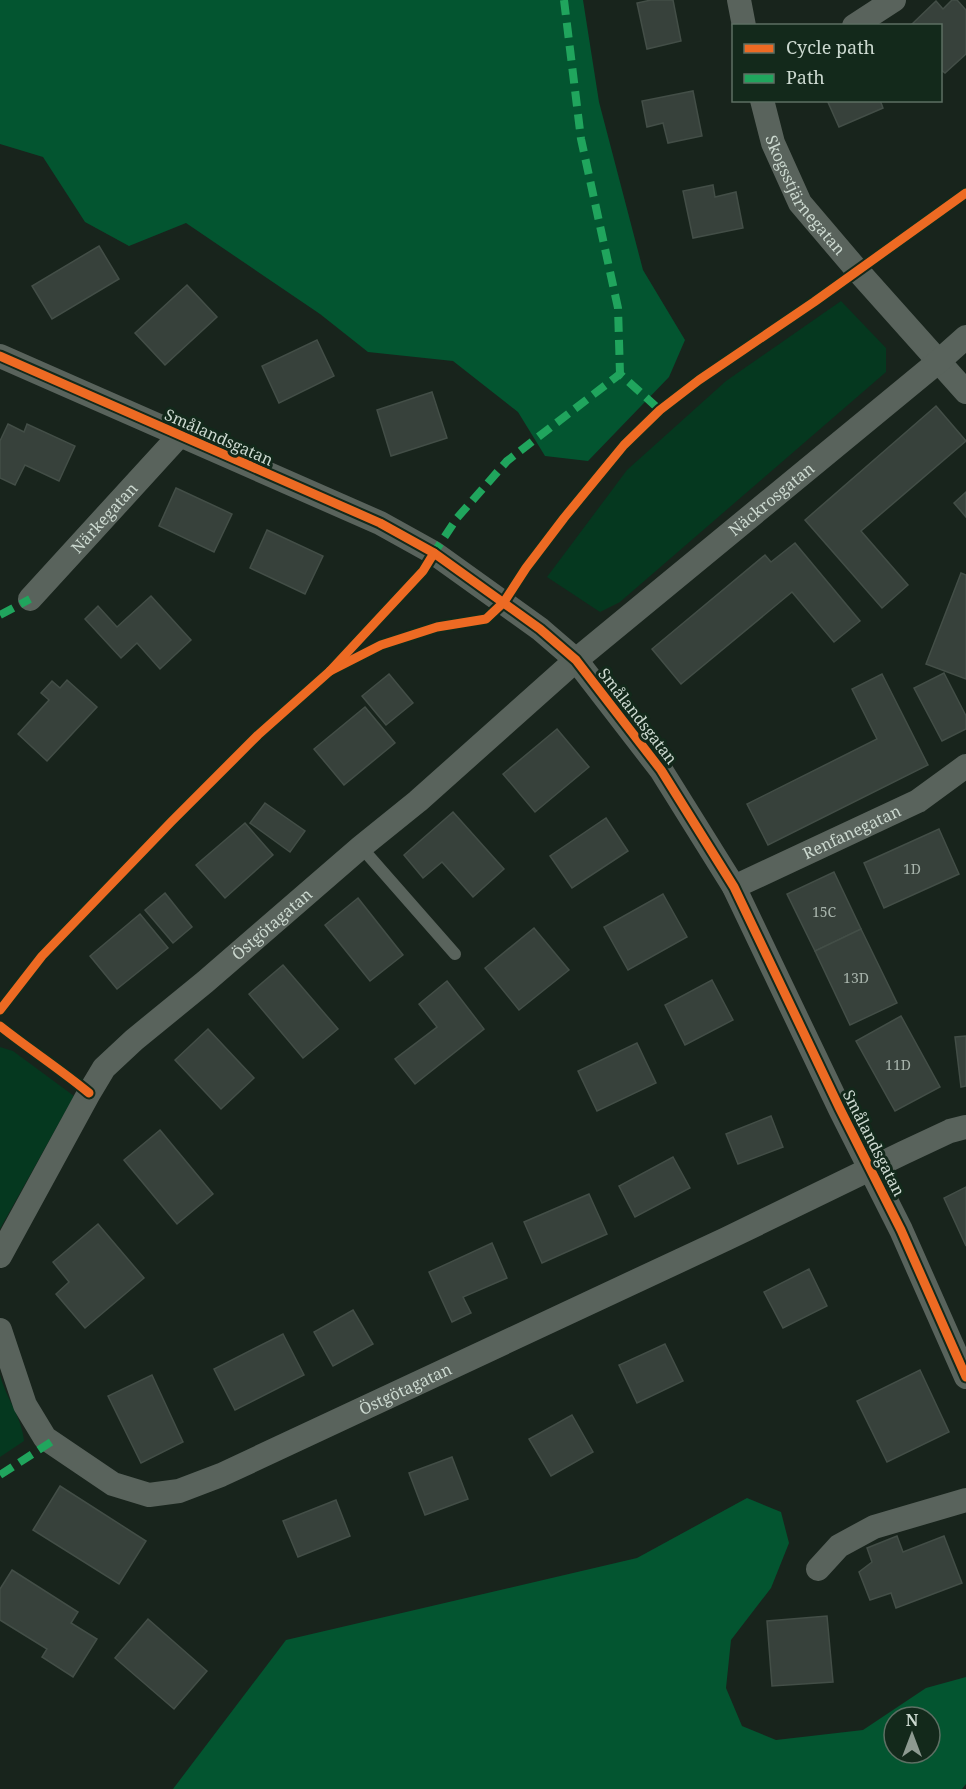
<svg xmlns="http://www.w3.org/2000/svg" width="966" height="1789" font-family="'Noto Serif',serif">
  <rect width="100%" height="100%" fill="#18241c"/>
  <g fill="#05381f">
    <polygon points="841,301 886,348 886,372 620,602 600,612 547,577 627,470 726,381"/>
    <polygon points="0,1047 13,1051 74,1096 0,1229"/>
    <path d="M0,1375c6,23 22,42 24,66l-24,16z"/>
  </g>
  <g fill="#035530" fill-rule="evenodd">
    <polygon points="0,0 583,0 599,102 643,270 685,340 669,377 588,461 545,456 518,412 453,361 368,352 320,314 186,223 129,246 85,222 43,157 0,144"/>
    <path d="M747,1498l34,14 8,31 -18,45 -40,52 -5,48 16,38 34,14 87,-10 63,-42 40,-11v107l-4,5h-789l113,-149 351,-82zM894,1717h36v36h-36z"/>
  </g>
  <g fill="#37413b" stroke="#434e47" stroke-width="1.5">
    <polygon points="651,0 673,0 681,41 647,49 637,3"/>
    <polygon points="952,0 957,0 966,10 966,54 945,73 940,69 940,26 910,26 936,1 943,9"/>
    <polygon points="693,91 702,136 668,143 663,123 647,127 642,101"/>
    <polygon points="827,100 880,100 883,108 839,127"/>
    <polygon points="713,185 715,197 736,192 743,228 693,238 683,191"/>
    <polygon points="99,246 119,279 52,319 32,286"/>
    <polygon points="187,285 217,317 165,365 135,333"/>
    <polygon points="317,340 334,376 279,403 262,366"/>
    <polygon points="432,392 447,438 391,456 377,410"/>
    <polygon points="936,406 966,441 861,531 908,585 882,608 805,520"/>
    <polygon points="8,424 24,432 27,424 75,446 59,481 25,465 15,485 0,478 0,441"/>
    <polygon points="176,488 232,514 214,552 159,526"/>
    <polygon points="966,492 966,517 954,503"/>
    <polygon points="267,530 323,556 305,594 250,568"/>
    <polygon points="795,543 860,621 834,642 792,592 681,684 652,649 765,555 771,562"/>
    <polygon points="961,573 966,575 966,679 926,664"/>
    <polygon points="151,596 191,640 160,669 137,643 121,658 85,619 98,606 117,627"/>
    <polygon points="944,673 966,716 966,729 942,741 914,688"/>
    <polygon points="389,674 413,703 386,725 362,696"/>
    <polygon points="882,674 928,765 768,845 747,804 877,739 852,689"/>
    <polygon points="67,680 97,707 47,761 18,734 49,700 41,693 52,681 60,688"/>
    <polygon points="365,707 395,743 344,785 314,749"/>
    <polygon points="557,729 589,767 535,812 503,774"/>
    <polygon points="265,803 305,831 290,852 250,823"/>
    <polygon points="453,812 504,869 473,897 442,862 423,878 404,855"/>
    <polygon points="606,818 628,851 572,888 550,856"/>
    <polygon points="245,823 273,855 225,898 196,865"/>
    <polygon points="939,829 959,874 884,908 864,863"/>
    <polygon points="834,872 861,929 815,951 787,894"/>
    <polygon points="165,893 192,927 173,943 145,910"/>
    <polygon points="663,894 687,937 628,970 604,927"/>
    <polygon points="358,898 403,955 370,981 325,925"/>
    <polygon points="140,914 168,948 117,989 90,956"/>
    <polygon points="534,928 569,970 519,1010 485,968"/>
    <polygon points="861,929 897,1003 850,1025 815,951"/>
    <polygon points="283,965 338,1029 303,1058 249,994"/>
    <polygon points="712,980 733,1020 685,1045 665,1005"/>
    <polygon points="447,981 484,1029 415,1084 395,1059 437,1027 419,1004"/>
    <polygon points="901,1016 940,1087 895,1111 856,1041"/>
    <polygon points="208,1029 254,1078 221,1109 175,1060"/>
    <polygon points="966,1036 966,1086 961,1087 955,1037"/>
    <polygon points="637,1043 656,1083 597,1111 578,1071"/>
    <polygon points="771,1116 783,1147 738,1164 726,1134"/>
    <polygon points="160,1130 213,1194 177,1224 124,1160"/>
    <polygon points="673,1157 690,1188 635,1217 619,1186"/>
    <polygon points="966,1187 966,1246 944,1198"/>
    <polygon points="589,1194 607,1234 542,1263 524,1222"/>
    <polygon points="98,1224 144,1278 85,1328 56,1294 69,1282 53,1262"/>
    <polygon points="492,1243 507,1278 463,1297 471,1313 452,1322 429,1272"/>
    <polygon points="809,1269 827,1306 783,1328 764,1292"/>
    <polygon points="353,1310 373,1344 333,1366 314,1332"/>
    <polygon points="283,1334 304,1375 235,1410 214,1369"/>
    <polygon points="665,1344 683,1381 637,1403 619,1365"/>
    <polygon points="920,1370 949,1432 887,1462 857,1401"/>
    <polygon points="152,1375 183,1442 141,1463 108,1396"/>
    <polygon points="572,1415 593,1452 551,1476 529,1439"/>
    <polygon points="452,1457 468,1499 425,1515 409,1473"/>
    <polygon points="60,1486 146,1541 119,1584 33,1530"/>
    <polygon points="336,1500 350,1536 298,1557 283,1521"/>
    <polygon points="897,1536 903,1552 944,1536 962,1583 896,1608 891,1593 870,1600 859,1572 872,1562 867,1548"/>
    <polygon points="12,1570 78,1612 71,1623 97,1639 73,1677 42,1657 47,1649 0,1620 0,1589"/>
    <polygon points="827,1616 833,1682 772,1686 767,1621"/>
    <polygon points="148,1619 207,1671 174,1709 115,1658"/>
  </g>
  <g fill="none" stroke-linecap="round" stroke-linejoin="round">
    <polyline stroke="#59635c" stroke-width="12" points="361,847 455,954"/>
    <g stroke="#59635c" stroke-width="24">
      <polyline points="739,0 744,26"/>
      <polyline points="854,26 894,0"/>
      <path id="s1" d="M762,100l11,43 27,60 57,67 109,122"/>
      <polyline points="0,356 380,523 434,553 540,629 576,660 661,770 734,887 840,1109 901,1230 966,1377"/>
      <path id="s2" d="M30,599l149,-163"/>
      <path id="s3" d="M734,887l184,-86 48,-35"/>
      <path id="s4" d="M0,1256l89,-163 15,-25 30,-28 71,-58 156,-135 57,-46 158,-141 363,-299 27,-24"/>
      <path id="s5" d="M0,1330l25,75 20,33 68,46 36,11 30,-4 42,-16 505,-236 177,-86 47,-22 16,-4"/>
      <polyline points="818,1569 839,1546 874,1527 966,1500"/>
    </g>
    <g stroke="#20a55d" stroke-width="8" stroke-dasharray="15 8" stroke-linecap="butt">
      <polyline points="564,0 581,139 618,308 620,374 660,410"/>
      <polyline points="432,556 457,518 507,461 620,374"/>
      <polyline points="0,615 30,599"/>
      <polyline points="0,1475 51,1442"/>
    </g>
    <g stroke="#13291b" stroke-width="13">
      <g id="cycleway">
        <polyline points="0,356 380,523 434,553 540,629 576,660 661,770 734,887 840,1109 901,1230 966,1377"/>
        <polyline points="330,671 381,645 437,627 486,619 504,602 526,568 564,518 624,445 660,410 699,380 814,302 966,193"/>
        <polyline points="0,1010 42,956 172,821 258,735 330,671 423,571 434,553"/>
        <path d="M0,1026c29,23 60,43 89,67"/>
      </g>
    </g>
    <use href="#cycleway" stroke="#ed6a23" stroke-width="9"/>
  </g>
  <g text-anchor="middle" dominant-baseline="central" stroke-width="6" stroke-linejoin="round" paint-order="stroke">
    <g font-size="14" fill="#a7b3ab">
      <text x="912" y="868">1D</text>
      <text x="824" y="911">15C</text>
      <text x="856" y="977">13D</text>
      <text x="898" y="1064">11D</text>
    </g>
    <g font-size="16" fill="#ccd9d0" stroke="#13291b">
      <text stroke="none"><textPath href="#s1" startOffset="106">Skogsstjärnegatan</textPath></text>
      <text transform="translate(219 437) rotate(24)">Smålandsgatan</text>
      <text stroke="none"><textPath href="#s4" startOffset="1092">Näckrosgatan</textPath></text>
      <text stroke="none"><textPath href="#s2" startOffset="110">Närkegatan</textPath></text>
      <text transform="translate(638 716) rotate(52)">Smålandsgatan</text>
      <text stroke="none"><textPath href="#s3" startOffset="130">Renfanegatan</textPath></text>
      <text stroke="none"><textPath href="#s4" startOffset="436">Östgötagatan</textPath></text>
      <text transform="translate(874 1143) rotate(63)">Smålandsgatan</text>
      <text stroke="none"><textPath href="#s5" startOffset="516">Östgötagatan</textPath></text>
    </g>
  </g>
  <rect x="732" y="24" width="210" height="78" fill="#13291b" stroke="#5d6f63" stroke-width="1.5"/>
  <rect x="744" y="44" width="30" height="9" fill="#ed6a23" stroke="#5d6f63" stroke-width="1.5"/>
  <text x="786" y="54" font-size="18" fill="#ccd9d0">Cycle path</text>
  <rect x="744" y="74" width="30" height="9" fill="#20a55d" stroke="#5d6f63" stroke-width="1.5"/>
  <text x="786" y="84" font-size="18" fill="#ccd9d0">Path</text>
  <g transform="translate(912 1735)"><circle r="28" fill="#13291b" stroke="#5d6f63" stroke-width="1.5"/>
  <path d="M0-4.5L10 22L0 15L-10 22Z" fill="#8d9a91"/>
  <text y="-9" font-size="16" font-weight="bold" text-anchor="middle" fill="#ccd9d0">N</text>
  </g>
</svg>
